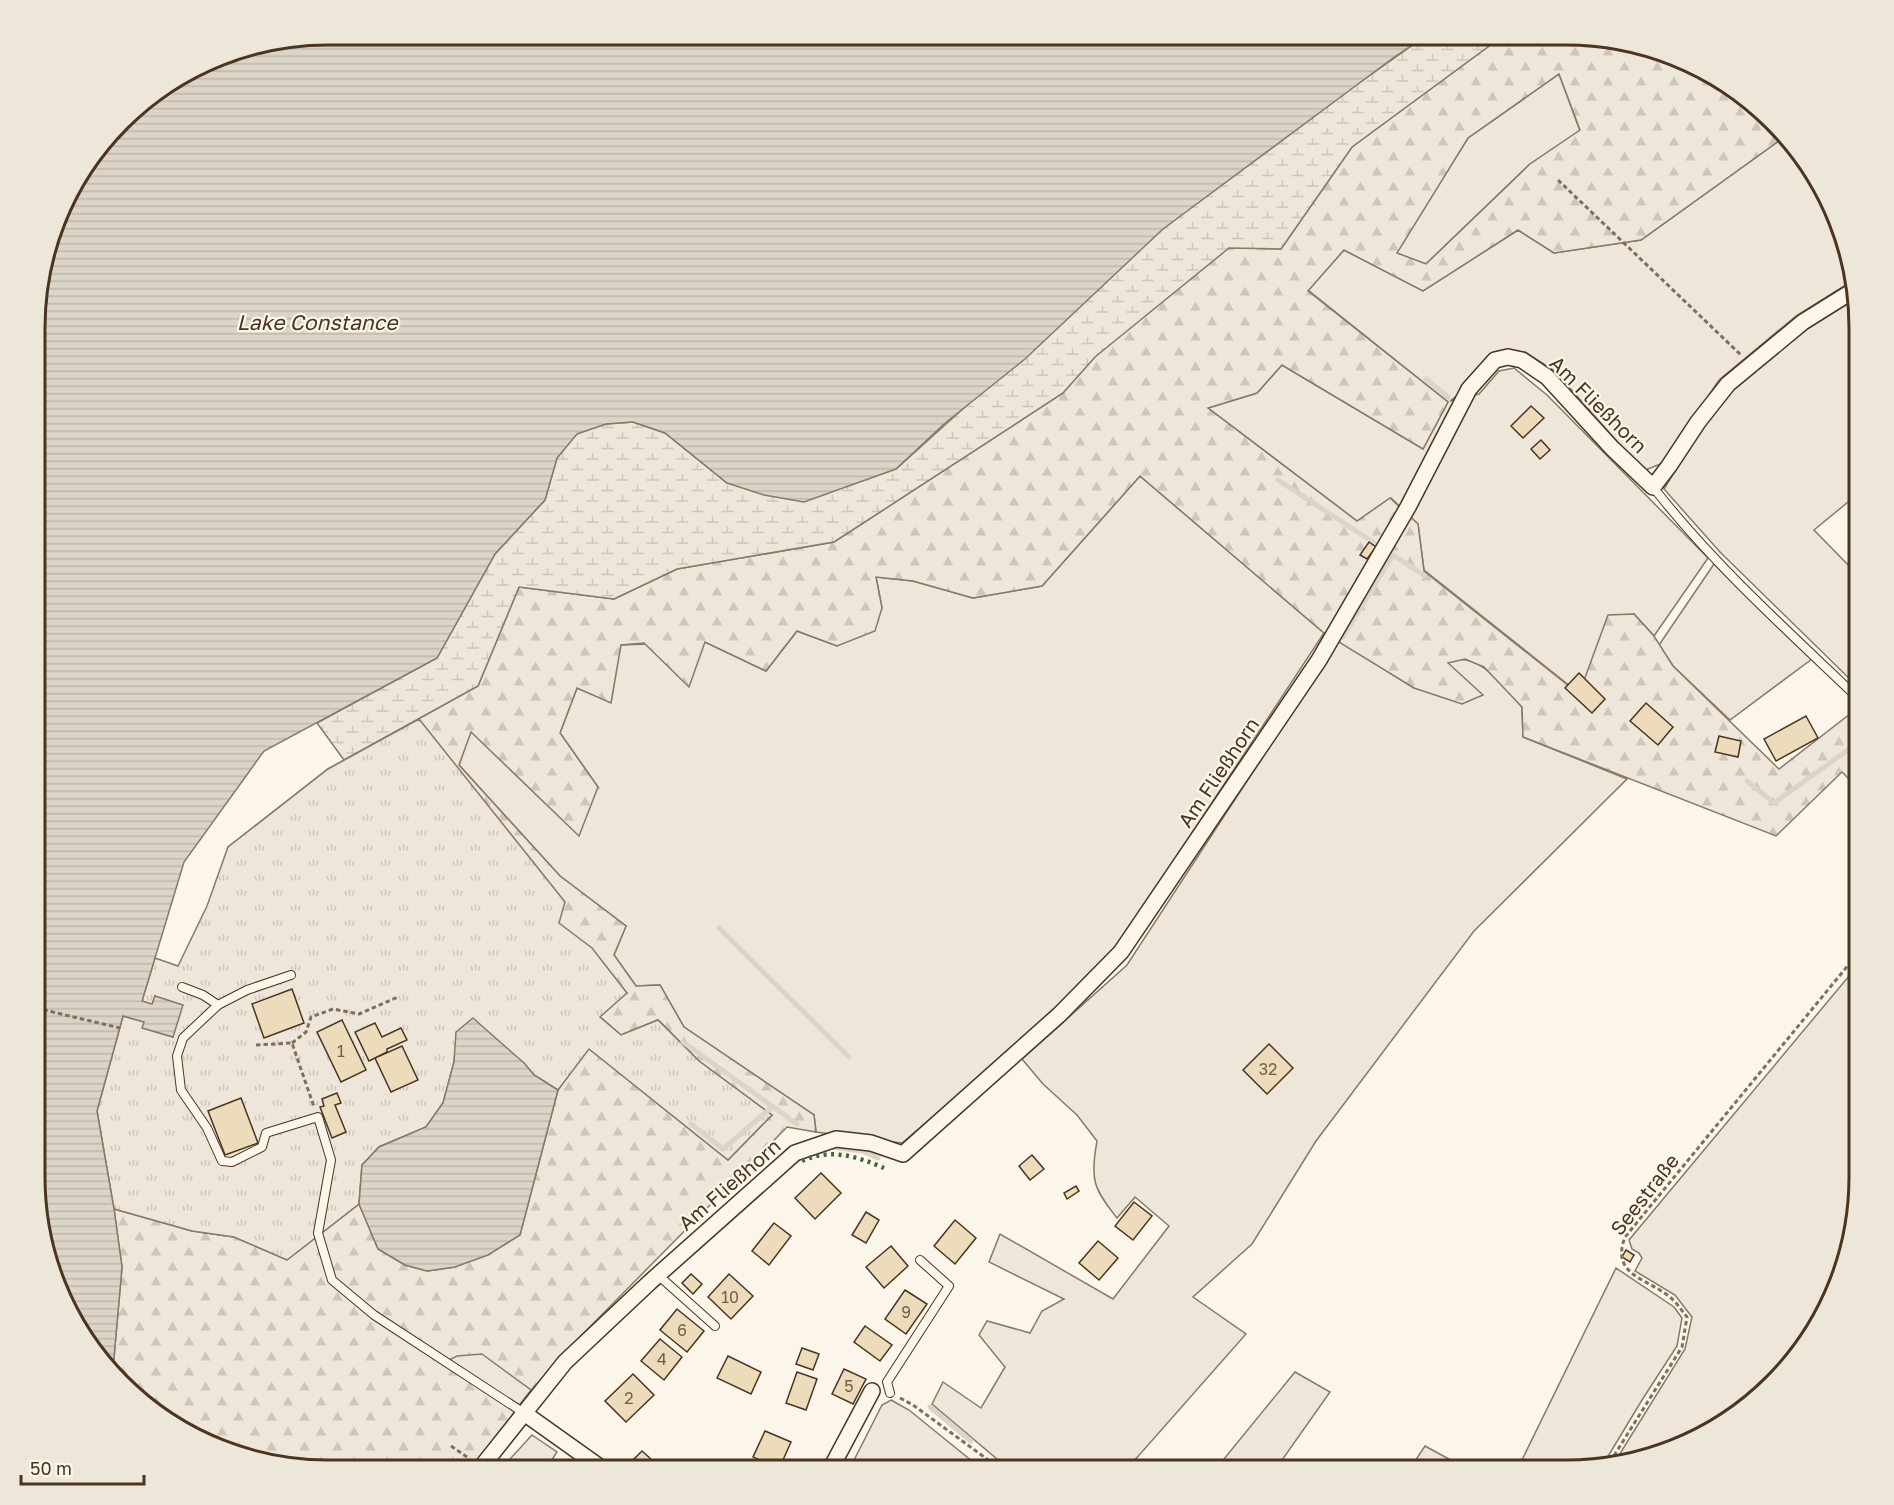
<svg xmlns="http://www.w3.org/2000/svg" width="1894" height="1505" font-family="'Golos Text',sans-serif">
  <defs>
    <pattern id="forest-firs" width="22" height="20" patternUnits="userSpaceOnUse" patternTransform="scale(1.5)"><rect width="22" height="20" fill="#ede6d9"/><path d="M5 1l3.5 6h-7zM16 11l3.5 6h-7z" fill="#cdc6ba"/></pattern>
    <pattern id="wetland-marsh" width="20" height="14" patternUnits="userSpaceOnUse" patternTransform="scale(1.5)"><rect width="20" height="14" fill="#ede6d9"/><path d="M1 5h8M5 5V1M11 12h8M15 12V8" fill="none" stroke="#cdc6ba"/></pattern>
    <pattern id="park-tufts" width="24" height="20" patternUnits="userSpaceOnUse" patternTransform="scale(1.5)"><rect width="24" height="20" fill="#ede6d9"/><path d="M3 7l-1-3M5 7V3M7 7l1-3M15 17l-1-3M17 17v-4M19 17l1-3" fill="none" stroke="#cdc6ba"/></pattern>
    <pattern id="water-rules" width="6" height="5" patternUnits="userSpaceOnUse" patternTransform="scale(1.5)"><rect width="6" height="5" fill="#dcd4c6"/><path d="M0 2.5h6" fill="none" stroke="#beb7aa"/></pattern>
  </defs>
  <rect width="100%" height="100%" fill="#fbf6e9"/>
  <g fill="#ede6d9" stroke="#887966" stroke-width="1.5">
    <polygon points="1559,74 1580,131 1530,164 1426,264 1396,253 1468,138"/>
    <polygon points="1783,138 1829,198 1849,283 1796,316 1719,380 1663,463 1643,471 1555,371 1525,352 1494,355 1469,386 1450,401 1479,394 1499,371 1514,368 1547,395 1708,558 1654,636 1634,614 1580,694 1424,570 1418,524 1391,498 1357,521 1208,408 1257,393 1282,365 1423,449 1448,402 1308,290 1344,250 1423,291 1518,230 1554,253 1641,240"/>
    <polygon points="1852,297 1859,328 1859,493 1814,530 1859,576 1859,688 1720,552 1664,489 1702,427 1734,384 1806,326"/>
    <polygon points="1140,476 1324,633 1116,948 1011,1051 902,1143 816,1132 814,1115 684,1027 660,985 636,986 614,955 626,926 560,876 459,765 470,732 598,787 560,733 577,688 611,702 620,645 705,642 766,671 797,631 837,646 882,608 876,577 913,581 973,598 1042,586"/>
    <polygon points="1714,564 1812,659 1730,720 1673,666 1659,645"/>
    <path d="M1339,640l75,48c10,-8 22,-21 34,-26 31,-13 56,26 74,45l1,30 104,42 -153,152 -158,210 -64,103 -59,53 53,37 -120,136h-116l-78,-66 11,-22 38,26 24,-41 -26,-32 8,-14 43,12 12,-22 22,-12 -75,-37 11,-28 113,65 56,-73 -34,-29 -18,21c-24,-30 -27,-39 -20,-77l-20,-26 -34,-31 -21,-25 105,-94z"/>
    <polygon points="1859,964 1859,1197 1837,1290 1786,1371 1679,1448 1616,1460 1685,1349 1692,1317 1675,1295 1635,1271 1642,1258 1639,1253 1632,1249 1629,1240"/>
    <polygon points="1616,1268 1674,1307 1682,1318 1677,1346 1642,1400 1604,1463 1566,1470 1517,1470"/>
    <polygon points="1295,1372 1330,1392 1275,1470 1215,1470"/>
    <polygon points="891,1400 909,1410 983,1470 849,1470 882,1405"/>
    <polygon points="1425,1446 1469,1470 1409,1470"/>
  </g>
  <path fill="url(#forest-firs)" stroke="#887966" stroke-width="1.5" fill-rule="evenodd" d="M1504,35h81l94,22 81,51 23,30 -142,102 -87,13 -36,-23 -95,61 -79,-41 -36,41 140,111 -25,47 -141,-84 -25,28 -49,15 149,113 33,-23 28,26 6,47 155,123 29,-79 26,-1 20,22 19,30 106,103 80,-62v82l-17,-17 -66,64 -253,-99 -1,-30 -38,-40 -19,-8 -17,4 35,32 -21,9 -48,-16 -90,-55 -184,-157 -98,110 -69,12 -60,-17 -37,-4 6,31 -7,23 -38,15 -40,-15 -31,40 -61,-29 -16,45 -45,-44 -23,2 -10,58 -34,-15 -17,45 38,54 -19,49 -108,-104 -12,33 101,111 66,50 -12,29 22,31 24,-1 24,42 130,88 2,17 -29,-5 -216,219 -45,50 -54,74h-163l-93,-22 -82,-51 -21,-28 9,-102 -8,-58 78,22 42,6 53,23 72,-56 19,45 27,16 22,6 28,-4 65,-32 38,-145 30,-42 140,112 44,-45 -73,-54 -41,-41 -37,15 -22,-19 28,-23 -399,-146 100,-78 150,-83 41,-99 95,12 63,-30 157,-27 229,-149 37,-42 129,-104 52,2 71,-102zM1559,74l21,56 -50,34 -104,100 -29,-11 71,-115z"/>
  <polygon fill="url(#wetland-marsh)" stroke="#887966" stroke-width="1.5" points="1427,35 1504,35 1352,147 1281,249 1229,248 1095,357 1063,393 834,542 677,569 614,599 519,587 478,686 344,760 317,723 437,658 495,554 545,500 557,458 577,433 606,424 633,422 665,433 727,483 896,469 1163,229 1263,151"/>
  <polygon fill="url(#park-tufts)" stroke="#887966" stroke-width="1.5" points="419,719 565,902 559,923 592,948 627,993 600,1017 621,1035 658,1020 699,1061 772,1115 728,1160 589,1049 558,1090 534,1075 524,1063 457,1032 454,1062 443,1103 426,1127 379,1147 362,1165 359,1204 287,1260 234,1237 192,1231 114,1209 97,1111 123,1016 144,1022 143,1028 173,1037 155,996 152,1005 142,1001 155,958 178,966 207,906 228,847 328,769"/>
  <g fill="#ede7d9" stroke="#887966" stroke-width="1.5">
    <polygon points="482,1354 531,1390 517,1408 445,1362 457,1356"/>
    <polygon points="532,1435 557,1452 545,1470 500,1470"/>
  </g>
  <g fill="url(#water-rules)" stroke="#887966" stroke-width="1.5">
    <polygon points="328,35 1427,35 1393,58 1163,229 1025,359 944,424 896,469 804,502 764,495 727,483 665,433 633,422 606,424 577,434 557,458 545,500 495,554 437,658 264,751 184,862 142,1001 152,1004 155,996 183,1005 173,1037 142,1028 144,1022 123,1016 97,1111 114,1209 122,1267 113,1369 65,1307 35,1197 37,289 74,182 135,107 233,50"/>
    <polygon points="473,1018 524,1063 534,1075 558,1090 520,1235 488,1255 455,1267 427,1271 405,1265 378,1249 359,1204 362,1165 379,1147 426,1127 443,1103 454,1062 456,1032"/>
  </g>
  <g fill="none" stroke-linecap="round" stroke-linejoin="round">
    <g stroke="#dcd4c6" stroke-width="5">
      <polyline points="1426,379 1448,397"/>
      <polyline points="1278,480 1379,546"/>
      <polyline points="1343,637 1393,555 1425,576"/>
      <polyline points="1747,781 1774,803 1859,742"/>
      <polyline points="719,928 849,1057"/>
      <polyline points="683,1042 797,1124"/>
      <polyline points="691,1124 723,1149 772,1107"/>
      <polyline points="831,1147 862,1151 878,1158"/>
      <polyline points="930,1407 971,1441"/>
    </g>
  </g>
  <g fill="#ecdcbc" stroke="#4a3520" stroke-width="1.5">
    <polygon points="1531,406 1544,418 1523,438 1511,426"/>
    <polygon points="1541,440 1550,450 1540,459 1531,449"/>
    <polygon points="1369,542 1376,547 1367,559 1360,555"/>
    <polygon points="1579,673 1605,699 1592,713 1565,688"/>
    <polygon points="1646,703 1673,727 1658,745 1630,721"/>
    <polygon points="1806,716 1818,738 1776,761 1764,739"/>
    <polygon points="1719,736 1741,741 1738,757 1715,752"/>
    <polygon points="292,989 304,1023 264,1038 252,1004"/>
    <polygon points="342,1020 366,1070 341,1082 317,1032"/>
    <polygon points="375,1023 382,1037 401,1028 407,1040 387,1049 387,1052 369,1061 355,1032"/>
    <polygon points="1269,1044 1293,1068 1267,1094 1243,1070"/>
    <polygon points="402,1046 418,1080 391,1092 375,1058"/>
    <polygon points="337,1093 341,1103 335,1105 346,1132 332,1138 320,1107 324,1106 322,1099"/>
    <polygon points="241,1098 258,1143 225,1155 208,1111"/>
    <polygon points="1032,1155 1044,1169 1030,1180 1019,1166"/>
    <polygon points="821,1173 841,1193 815,1219 795,1198"/>
    <polygon points="1076,1186 1079,1191 1067,1199 1064,1193"/>
    <polygon points="1134,1202 1152,1216 1133,1240 1115,1226"/>
    <polygon points="866,1212 879,1220 866,1243 852,1235"/>
    <polygon points="955,1220 976,1238 955,1264 934,1246"/>
    <polygon points="774,1223 791,1236 769,1265 752,1251"/>
    <polygon points="1098,1241 1118,1258 1099,1280 1079,1263"/>
    <polygon points="891,1246 908,1266 884,1288 866,1267"/>
    <polygon points="1626,1250 1634,1255 1630,1262 1622,1257"/>
    <polygon points="691,1274 702,1284 693,1294 682,1283"/>
    <polygon points="729,1274 753,1296 731,1319 708,1297"/>
    <polygon points="905,1290 927,1304 906,1334 885,1319"/>
    <polygon points="677,1309 704,1331 687,1352 660,1330"/>
    <polygon points="865,1326 892,1345 880,1361 854,1342"/>
    <polygon points="660,1339 682,1357 664,1380 641,1361"/>
    <polygon points="802,1348 819,1354 813,1370 796,1364"/>
    <polygon points="728,1356 761,1372 751,1394 717,1378"/>
    <polygon points="844,1369 866,1379 853,1404 832,1394"/>
    <polygon points="797,1372 817,1379 806,1410 786,1403"/>
    <polygon points="633,1374 654,1395 626,1422 605,1401"/>
    <polygon points="765,1431 791,1442 779,1469 753,1457"/>
    <polygon points="642,1451 663,1470 644,1470 633,1460"/>
  </g>
  <g fill="none" stroke-linecap="round" stroke-linejoin="round">
    <g stroke="#4a3520" stroke-width="10">
      <g id="service">
        <path d="M1653,487c60,77 135,144 206,212"/>
        <polyline points="182,987 203,995 218,1005 247,990 291,975"/>
        <polyline points="218,1005 183,1038 177,1056 181,1090 207,1128 222,1161 232,1162 262,1147 266,1133 318,1117 331,1160 318,1233 332,1280 374,1315 524,1413"/>
        <polyline points="658,1275 715,1326"/>
        <polyline points="890,1393 887,1382 949,1286 920,1260"/>
      </g>
    </g>
    <g stroke="#4a3520" stroke-width="18">
      <g id="minor">
        <polyline points="524,1413 604,1470"/>
        <polyline points="479,1470 565,1362 650,1282 795,1153 836,1139 871,1143 903,1154 1059,1015 1121,952 1319,660 1408,507 1469,389 1495,360 1508,357 1522,360 1547,377 1612,448 1653,487 1669,466 1698,422 1728,384 1803,322 1851,292"/>
        <polyline points="830,1470 872,1391"/>
      </g>
    </g>
    <g stroke="#7f6f5c" stroke-width="3" stroke-dasharray="4.5 3" stroke-linecap="butt">
      <polyline points="1558,180 1741,355"/>
      <polyline points="36,1008 120,1028"/>
      <polyline points="292,1043 306,1032 311,1017 333,1009 359,1014 398,997"/>
      <polyline points="256,1045 292,1043 314,1107"/>
      <polyline points="900,1398 913,1405 1002,1470"/>
      <polyline points="451,1446 470,1459"/>
      <path d="M1610,1462l72,-115 5,-30c-5,-6 -10,-14 -16,-19 -23,-20 -61,-22 -46,-61l234,-285"/>
    </g>
    <use href="#service" stroke="#fbf6e9" stroke-width="8"/>
    <use href="#minor" stroke="#fbf6e9" stroke-width="15"/>
    <path stroke="#436837" stroke-width="4.5" stroke-dasharray="3 4.5" stroke-linecap="butt" d="M802,1161c28,-13 54,-5 82,7"/>
  </g>
  <g text-anchor="middle" dominant-baseline="central" stroke-width="4.5" stroke-linejoin="round" paint-order="stroke">
    <g font-size="16" fill="#725f47">
      <text x="341" y="1051">1</text>
      <text x="1268" y="1069">32</text>
      <text x="730" y="1297">10</text>
      <text x="906" y="1312">9</text>
      <text x="682" y="1330">6</text>
      <text x="662" y="1359">4</text>
      <text x="849" y="1386">5</text>
      <text x="629" y="1398">2</text>
    </g>
    <g font-size="20" fill="#4a3520" stroke="#fbf6e9">
      <text transform="translate(1599 404) rotate(45)">Am Fließhorn</text>
      <text transform="translate(1218 772) rotate(-56)">Am Fließhorn</text>
      <text transform="translate(729 1184) rotate(-41)">Am Fließhorn</text>
      <text transform="translate(1644 1194) rotate(-52)">Seestraße</text>
    </g>
    <g font-size="21" font-style="italic" fill="#4a3520" stroke="#fbf6e9">
      <text x="317" y="322">Lake Constance</text>
    </g>
  </g>
  <path d="M0 0H1894V1505H0ZM328 45H1566A283 283 0 0 1 1849 328V1177A283 283 0 0 1 1566 1460H328A283 283 0 0 1 45 1177V328A283 283 0 0 1 328 45Z" fill="#ede7d9" fill-rule="evenodd"/>
  <path fill="none" stroke="#4a3520" stroke-width="3" d="M328 45H1566A283 283 0 0 1 1849 328V1177A283 283 0 0 1 1566 1460H328A283 283 0 0 1 45 1177V328A283 283 0 0 1 328 45Z"/>
  <path d="M21 1475v9h123v-9" fill="none" stroke="#4a3520" stroke-width="3"/>
  <text x="30" y="1475" font-size="18" fill="#4a3520" stroke="#fbf6e9" stroke-width="4.5" paint-order="stroke">50 m</text>
</svg>
